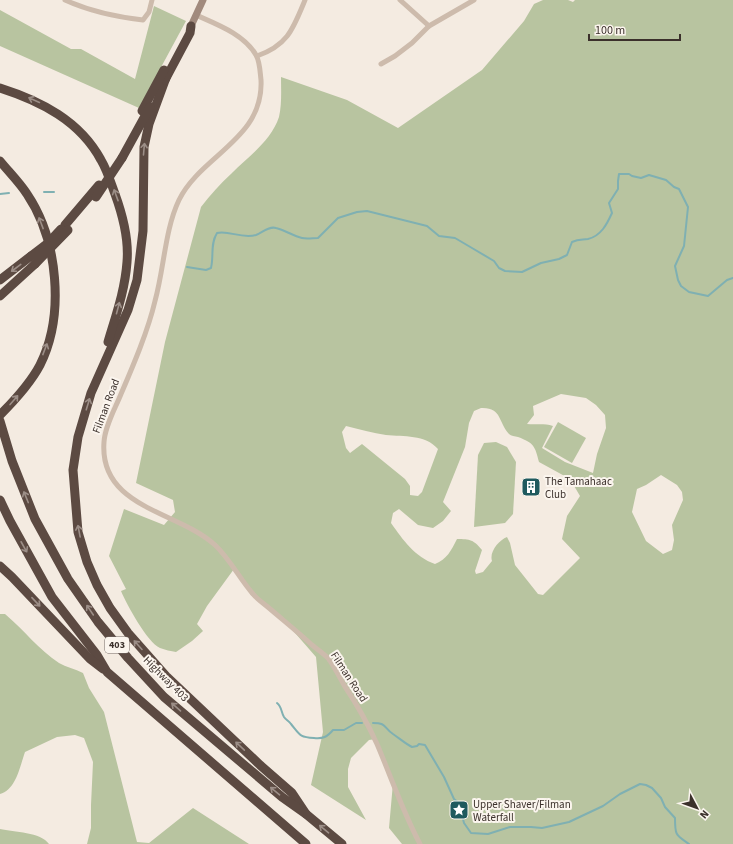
<svg xmlns="http://www.w3.org/2000/svg" width="733" height="844" font-family="'Source Sans 3',sans-serif">
  <rect width="100%" height="100%" fill="#f4ebe1"/>
  <g fill="#b8c4a0" fill-rule="evenodd">
    <path d="M543,0h25l5,2 2,-2h158v844h-331l-13,-16 4,-45 -17,-44 -7,1 -18,18 -3,11v18l18,33 -55,-35 12,-53 -7,-75 -34,-39 -31,-23 -17,-26 -27,37 -10,18 6,7 -11,10 -16,11c-5,-1 -11,-2 -16,-4 -13,-6 -33,-43 -39,-57l5,-2 -17,-33 15,-47 40,16 11,-13 -2,-12 -37,-17 29,-141 36,-135c9,-12 19,-23 31,-34 17,-17 39,-32 47,-56 3,-13 2,-28 2,-40l66,23 51,28 84,-58 42,-49 10,-17zM561,394l25,4 10,7 9,10 1,13 -9,26 -4,19 -28,-11 -23,-14 11,-22c-9,-3 -17,-1 -26,-2l7,-9 -1,-9zM481,408c21,-1 17,14 28,26 2,2 6,2 9,3 16,6 17,9 21,25l31,17 10,17 -13,20 -5,23 18,19 -37,37 -5,-1 -23,-29 -5,-22 -3,-6c-8,3 -18,15 -15,24l-9,11 -7,2 -1,-3 7,-21c-8,-10 -12,-11 -25,-11 -6,12 -10,20 -22,25 -20,-7 -32,-24 -44,-41l2,-10 6,-4 19,16 15,3 10,-7 8,-10 -8,-9 22,-55 4,-24 5,-12zM346,426c13,3 27,7 40,9 18,2 39,-1 52,14l-16,43 -4,4 -8,-1v-9l-5,-7 -43,-35 -12,9 -4,-5 -4,-16zM661,475l16,10 5,7 1,8 -11,25 2,15 -2,10 -9,4 -17,-13 -14,-29 5,-23 9,-4z"/>
    <polygon points="154,6 186,21 139,108 0,46 0,10 71,49 81,49 135,79"/>
    <polygon points="558,422 586,438 572,463 544,447"/>
    <polygon points="496,442 507,447 516,462 513,514 505,523 474,527 478,455 484,443"/>
    <path d="M0,614h5c19,16 34,36 54,49 7,4 16,6 24,10l6,15 15,24 33,130 12,1 44,-35 56,36h-162l4,-16v-23l2,-43 -9,-24 -9,-3 -18,2 -32,15c-5,14 -9,38 -25,42z"/>
    <path d="M0,829c14,3 41,3 49,15h-49z"/>
  </g>
  <g fill="none" stroke-linecap="round" stroke-linejoin="round">
    <g stroke="#7fb0b2" stroke-width="2">
      <polyline points="44,192 54,192"/>
      <polyline points="0,194 9,193"/>
      <path d="M187,267l19,3 5,-2c3,-12 -1,-24 6,-35 12,-3 24,6 39,2 7,-3 13,-9 20,-7 9,2 17,8 26,10 5,1 11,0 16,0l20,-20 19,-6 10,-1 60,15 12,10 16,2 17,10 22,13 5,7 6,3 17,1 19,-9 18,-4 8,-4 5,-13c7,-3 10,-2 16,-3 13,-3 19,-15 24,-26l-3,-10 9,-14v-8l1,-7h10l3,2 9,2 8,-3 17,5 8,7 5,2 9,18 -4,39 -9,20 3,14 3,6 8,6 19,4 19,-16 6,-2"/>
      <path d="M277,703c5,4 4,9 7,14 2,3 5,4 7,7 9,11 8,13 23,14 9,1 13,-1 19,-8h11l12,-7h6"/>
      <path d="M373,723c14,0 10,4 20,11 6,4 13,10 19,13l5,-1 2,-2 6,1 19,32 10,22 5,4 5,20 7,10 17,1 22,-7h21l11,1 27,-6 34,-16 17,-12 20,-10 6,1 6,3 9,10 4,9 10,11c0,18 1,17 14,26"/>
    </g>
    <g stroke="#cdbbac" stroke-width="5">
      <path d="M65,0c24,11 52,17 78,20l6,-8 3,-12"/>
      <polyline points="400,0 429,26"/>
      <path d="M196,15c20,9 48,19 60,40 4,7 4,17 5,25 3,59 -60,75 -82,120 -14,29 -15,69 -24,101 -7,30 -22,65 -34,93 -6,15 -16,32 -17,48 -5,66 74,69 111,103 15,14 24,33 38,49 4,5 10,9 16,14 14,12 29,24 43,37 5,4 11,8 16,13 6,8 11,18 16,27 12,18 24,39 33,59 14,33 26,68 43,100"/>
      <path d="M257,56c31,-11 36,-27 48,-56"/>
      <polyline points="381,64 395,56 412,43 429,26 474,0"/>
    </g>
    <polyline stroke="#a18a7d" stroke-width="7" points="191,26 203,0"/>
    <g stroke="#5c4a42" stroke-width="9">
      <polyline points="167,75 149,124 144,147 143,231 137,280 128,310 91,393 78,437 73,470 78,532 87,562 97,585 110,608 128,633 166,676 260,765 292,793 306,814"/>
      <polyline points="165,80 190,33 191,26"/>
      <path d="M0,88c41,13 80,33 101,72 6,10 10,23 14,34 8,22 14,45 12,68 -2,28 -11,53 -19,80"/>
      <polyline points="142,111 164,70"/>
      <polyline points="122,158 150,107"/>
      <path d="M0,161c9,11 20,22 27,33 31,46 38,121 13,171 -10,19 -25,35 -40,50"/>
      <polyline points="65,225 99,185"/>
      <polyline points="0,280 31,256"/>
      <polyline points="0,296 35,264"/>
      <polyline points="0,421 12,461 35,519 68,579 98,622 128,658 164,697 282,797 306,814 342,844"/>
      <polyline points="0,500 10,521 52,597 97,655 107,672 306,844"/>
      <polyline points="0,566 12,577 90,659 103,669"/>
    </g>
    <g stroke="#5c4a42" stroke-width="9">
      <polyline points="96,197 122,158"/>
      <polyline points="31,256 48,243 61,229"/>
      <polyline points="35,264 68,230"/>
    </g>
  </g>
  <defs><path id="oneway-shaft" d="M-6 0H5M1.5-3L5.5 0L1.5 3" fill="none" stroke-width="1.6" stroke-linecap="round" stroke-linejoin="round"/></defs>
  <g stroke="#9c8e87">
    <use href="#oneway-shaft" transform="translate(34 100) rotate(-156)"/>
    <use href="#oneway-shaft" transform="translate(144 149) rotate(-85)"/>
    <use href="#oneway-shaft" transform="translate(116 195) rotate(-110)"/>
    <use href="#oneway-shaft" transform="translate(41 223) rotate(-111)"/>
    <use href="#oneway-shaft" transform="translate(16 268) rotate(143)"/>
    <use href="#oneway-shaft" transform="translate(118 308) rotate(-75)"/>
    <use href="#oneway-shaft" transform="translate(45 349) rotate(-69)"/>
    <use href="#oneway-shaft" transform="translate(14 400) rotate(-49)"/>
    <use href="#oneway-shaft" transform="translate(88 404) rotate(-73)"/>
    <use href="#oneway-shaft" transform="translate(26 497) rotate(-112)"/>
    <use href="#oneway-shaft" transform="translate(79 531) rotate(-101)"/>
    <use href="#oneway-shaft" transform="translate(24 547) rotate(61)"/>
    <use href="#oneway-shaft" transform="translate(36 602) rotate(47)"/>
    <use href="#oneway-shaft" transform="translate(90 610) rotate(-124)"/>
    <use href="#oneway-shaft" transform="translate(138 645) rotate(-132)"/>
    <use href="#oneway-shaft" transform="translate(176 707) rotate(-139)"/>
    <use href="#oneway-shaft" transform="translate(240 746) rotate(-137)"/>
    <use href="#oneway-shaft" transform="translate(275 791) rotate(-140)"/>
    <use href="#oneway-shaft" transform="translate(324 829) rotate(-140)"/>
  </g>
  <defs>
    <g id="building-square" transform="scale(1)"><rect x="-9" y="-9" width="18" height="18" rx="4" fill="#1f5a5e" stroke="#fbf5ee"/><path d="M-4-6H4V6H1V3H-1V6H-4ZM-2.5-4.3h1.7v1.8h-1.7ZM.8-4.3h1.7v1.8H.8ZM-2.5-1h1.7V.8h-1.7ZM.8-1h1.7V.8H.8Z" fill="#fff"/></g>
    <g id="sight-square" transform="scale(1)"><rect x="-9" y="-9" width="18" height="18" rx="4" fill="#1f5a5e" stroke="#fbf5ee"/><path d="M0-6L1.8-2.2L6-1.7L2.9 1.2L3.7 5.4L0 3.3L-3.7 5.4L-2.9 1.2L-6-1.7L-1.8-2.2Z" fill="#fff"/></g>
  </defs>
  <g fill-rule="evenodd">
    <use href="#building-square" x="531" y="487"/>
    <use href="#sight-square" x="459" y="810"/>
  </g>
  <g text-anchor="middle" dominant-baseline="central" stroke-width="4" stroke-linejoin="round" paint-order="stroke">
    <rect fill="#fbf5ee" stroke="#756b66" stroke-width="1" x="105" y="637" width="24" height="16" rx="3"/>
    <g font-size="10" font-weight="bold" fill="#3b302b">
      <text x="117" y="645">403</text>
    </g>
    <g font-size="11" fill="#3b302b" stroke="#fbf5ee">
      <text transform="translate(106 406) rotate(-69)">Filman Road</text>
      <text transform="translate(349 677) rotate(57)">Filman Road</text>
      <text transform="translate(166 679) rotate(45)">Highway 403</text>
    </g>
    <g font-size="11" fill="#3b302b" stroke="#fbf5ee" text-anchor="start">
      <text x="545" y="481">The Tamahaac<tspan x="545" dy="13">Club</tspan></text>
      <text x="473" y="804">Upper Shaver/Filman<tspan x="473" dy="13">Waterfall</tspan></text>
    </g>
  </g>
  <g transform="translate(697 808) rotate(131)" stroke="#fbf5ee" stroke-width="3" paint-order="stroke">
  <path d="M0-3L7 15L0 10L-7 15Z" fill="#3b302b"/>
  <text y="-6" font-size="11" font-weight="bold" text-anchor="middle" fill="#3b302b">N</text>
  </g>
  <path d="M589 34v6h91v-6" fill="none" stroke="#3b302b" stroke-width="2"/>
  <text x="595" y="34" font-size="12" fill="#3b302b" stroke="#fbf5ee" stroke-width="3" paint-order="stroke">100 m</text>
</svg>
